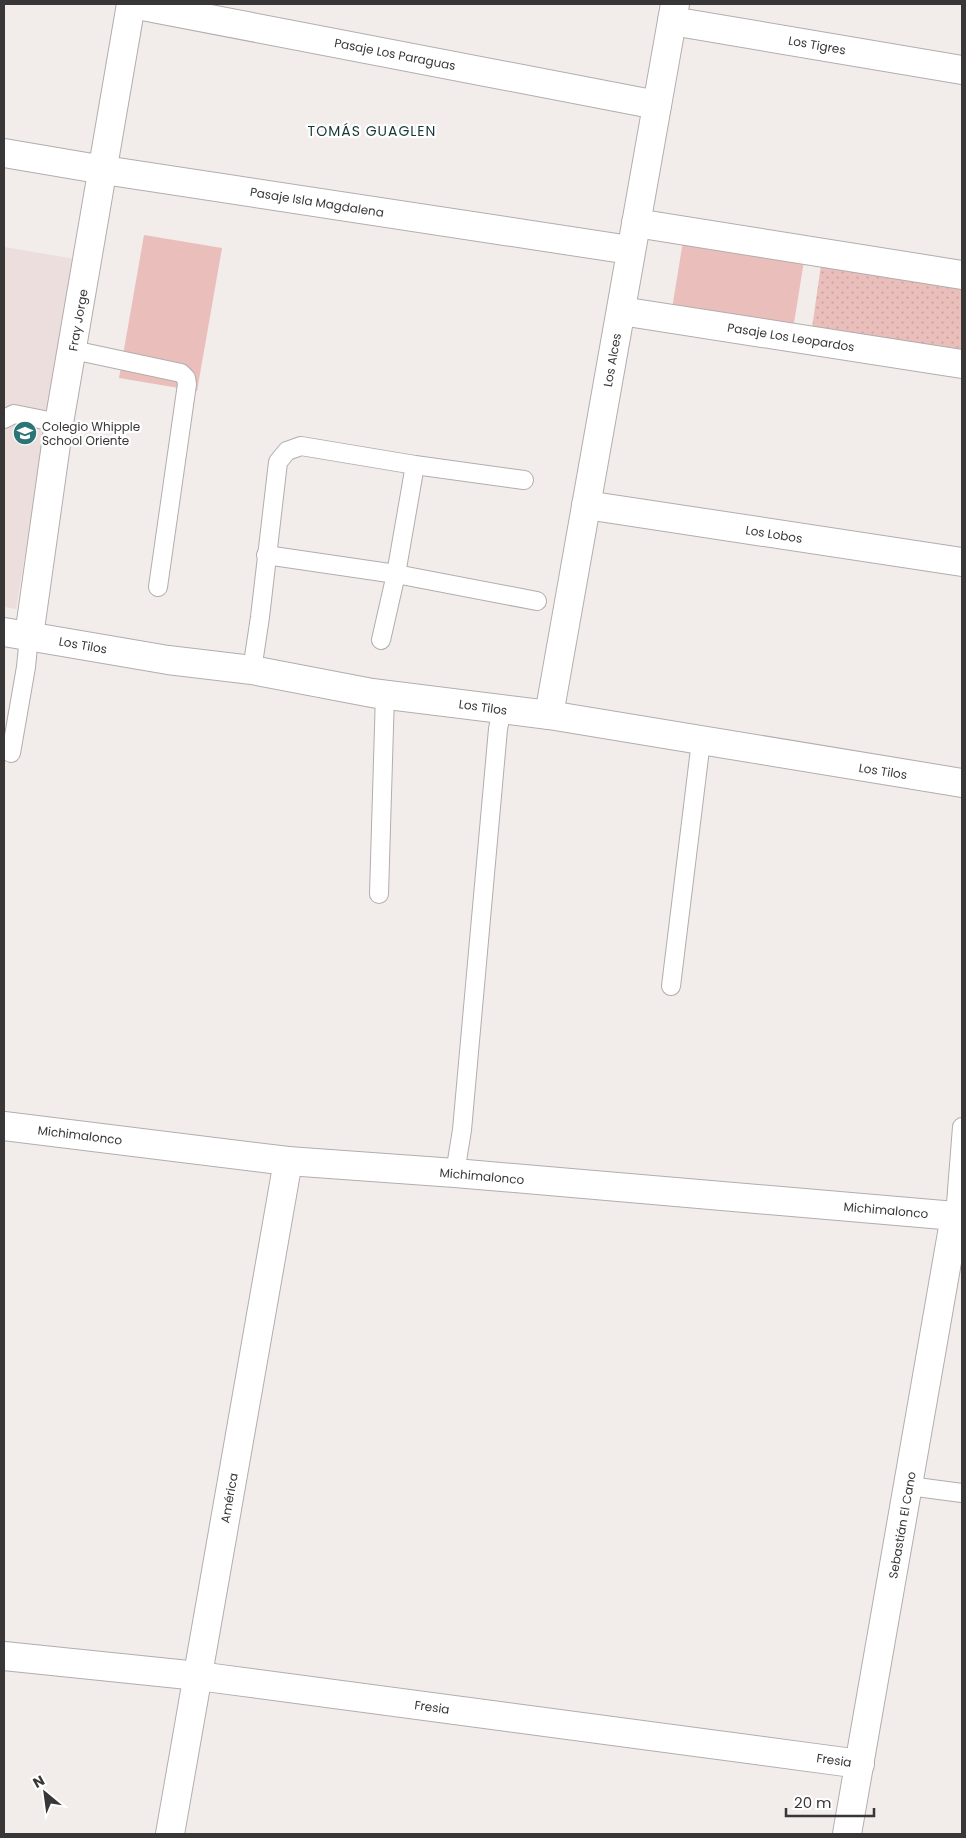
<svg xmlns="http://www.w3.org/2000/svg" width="966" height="1838" font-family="Poppins,sans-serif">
  <defs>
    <pattern id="grass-dots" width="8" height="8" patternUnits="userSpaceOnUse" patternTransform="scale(1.25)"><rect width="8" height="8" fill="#eabeba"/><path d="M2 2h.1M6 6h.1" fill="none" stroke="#c9a4a0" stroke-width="1.8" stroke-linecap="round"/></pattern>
  </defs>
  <rect width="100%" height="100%" fill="#f2eceb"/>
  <polygon fill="#ecdedc" points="4,247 75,259 16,609 4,607"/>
  <polygon fill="url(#grass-dots)" points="821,265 962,285 962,349 812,328"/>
  <g fill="#eabeba">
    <polygon points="144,235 222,248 197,391 119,378"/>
    <polygon points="683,241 804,261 793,329 672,309"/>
  </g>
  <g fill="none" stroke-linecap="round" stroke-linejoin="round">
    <g stroke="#b3adad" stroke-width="20">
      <g id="lane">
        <polyline points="73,350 181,373 186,378 187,384 158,587"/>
        <polyline points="4,419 14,414 59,423"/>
        <polyline points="266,555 396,574 537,601"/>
        <polyline points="381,640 396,574 415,465"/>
        <polyline points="252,670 260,617 278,462 287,451 301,446 415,465 524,480"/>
        <polyline points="11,753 26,667 29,636"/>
        <polyline points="379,894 385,694"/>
        <polyline points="671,986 701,741"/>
        <polyline points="962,1127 955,1216 962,1216"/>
        <polyline points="455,1173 462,1130 498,729 502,709"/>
        <polyline points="909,1486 962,1493"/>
      </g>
    </g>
    <g stroke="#b3adad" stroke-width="30">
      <g id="street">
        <polyline points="132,4 657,105"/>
        <polyline points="672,21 962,70"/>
        <polyline points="4,153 104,170 630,250"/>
        <polyline points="636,223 962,275"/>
        <polyline points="621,311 962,364"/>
        <polyline points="586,505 962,562"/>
        <polyline points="4,632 168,660 252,670 372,693 549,715 962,783"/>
        <polyline points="29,636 59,423 131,4"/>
        <polyline points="549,715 675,4"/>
        <polyline points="4,1126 288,1161 455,1173 955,1216 847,1834"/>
        <polyline points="4,1656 198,1676 860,1764"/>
        <polyline points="170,1834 288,1161"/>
      </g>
    </g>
    <use href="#lane" stroke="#fff" stroke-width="18"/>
    <use href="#street" stroke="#fff" stroke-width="28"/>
  </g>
  <defs>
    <g id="school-disc" transform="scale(1.25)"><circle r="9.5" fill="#2b7577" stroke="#fff"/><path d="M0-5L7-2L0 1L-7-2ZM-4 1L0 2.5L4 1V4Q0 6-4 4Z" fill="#fff"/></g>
  </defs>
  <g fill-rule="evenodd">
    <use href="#school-disc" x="25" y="433"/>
  </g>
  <g text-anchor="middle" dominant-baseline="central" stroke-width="4.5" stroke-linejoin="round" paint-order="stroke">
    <g font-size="12" fill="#383636" stroke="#fff">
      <text transform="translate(817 45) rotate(10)">Los Tigres</text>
      <text transform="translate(395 54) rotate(11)">Pasaje Los Paraguas</text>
      <text transform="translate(317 202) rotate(9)">Pasaje Isla Magdalena</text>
      <text transform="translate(78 320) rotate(-80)">Fray Jorge</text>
      <text transform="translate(791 337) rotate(9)">Pasaje Los Leopardos</text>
      <text transform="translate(612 360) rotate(-80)">Los Alces</text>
      <text transform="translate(774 534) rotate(9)">Los Lobos</text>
      <text transform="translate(83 645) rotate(10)">Los Tilos</text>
      <text transform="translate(483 707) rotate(8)">Los Tilos</text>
      <text transform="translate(883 771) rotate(9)">Los Tilos</text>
      <text transform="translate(80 1135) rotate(7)">Michimalonco</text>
      <text transform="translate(482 1176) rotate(5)">Michimalonco</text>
      <text transform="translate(886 1210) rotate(5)">Michimalonco</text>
      <text transform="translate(229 1498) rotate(-80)">América</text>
      <text transform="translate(902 1525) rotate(-80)">Sebastián El Cano</text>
      <text transform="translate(432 1707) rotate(8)">Fresia</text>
      <text transform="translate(834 1760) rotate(8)">Fresia</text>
    </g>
    <g font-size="12" fill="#383636" stroke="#fff" text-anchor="start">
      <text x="42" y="426">Colegio Whipple<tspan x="42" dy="14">School Oriente</tspan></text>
    </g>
    <g font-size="14" letter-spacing="1" fill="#163839" stroke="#fff">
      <text x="372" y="131">TOMÁS GUAGLEN</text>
    </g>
  </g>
  <rect width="966" height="1838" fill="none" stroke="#383636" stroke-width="10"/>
  <g transform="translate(45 1793) rotate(331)" stroke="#ffffff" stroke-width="4" paint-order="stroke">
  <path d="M0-4L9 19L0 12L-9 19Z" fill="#383636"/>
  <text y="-8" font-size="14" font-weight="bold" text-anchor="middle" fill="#383636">N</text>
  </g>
  <path d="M786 1808v8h88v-8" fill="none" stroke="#383636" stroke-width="2.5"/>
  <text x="794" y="1808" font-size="15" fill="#383636" stroke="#ffffff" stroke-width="4" paint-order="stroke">20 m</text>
</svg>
